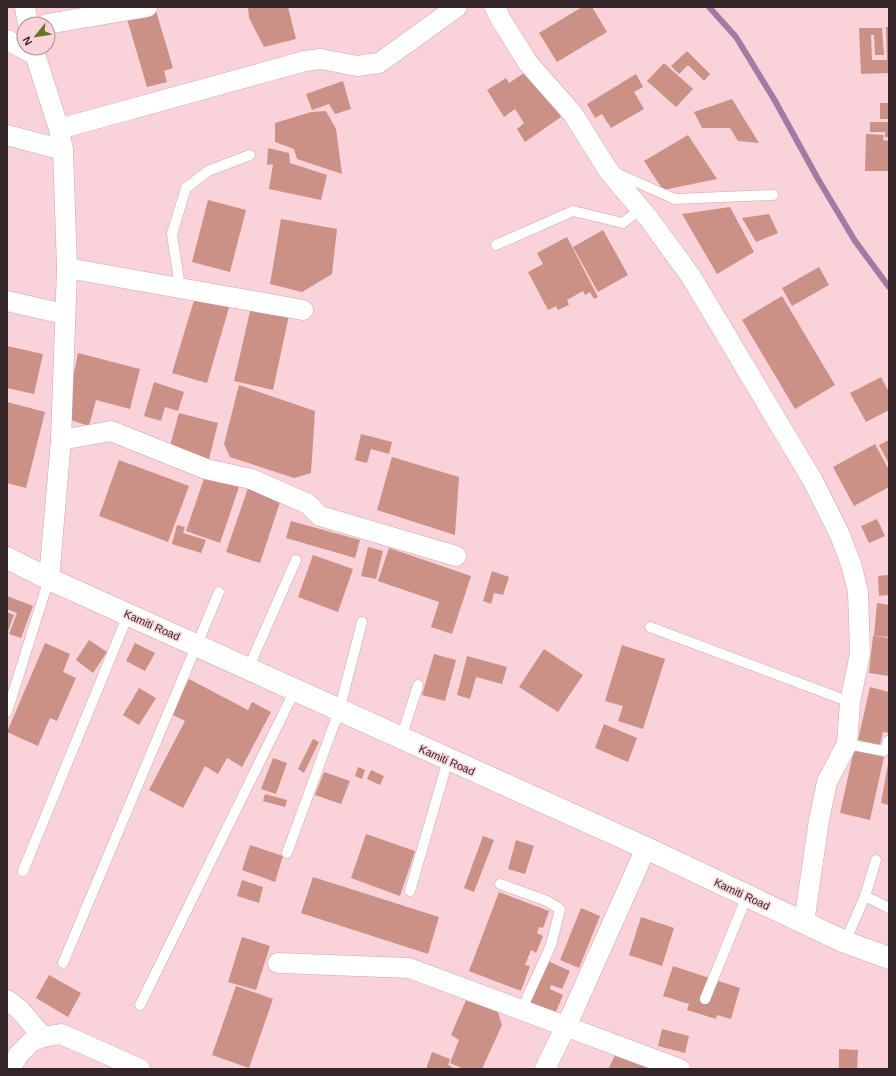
<svg xmlns="http://www.w3.org/2000/svg" width="896" height="1076" font-family="Helvetica,sans-serif">
  <rect width="100%" height="100%" fill="#f9d3d9"/>
  <g fill="none" stroke-linecap="round" stroke-linejoin="round">
    <polyline stroke="#a17ba4" stroke-width="6" points="709,7 736,37 774,99 818,179 855,241 889,287"/>
  </g>
  <g fill="#cb9086">
    <polygon points="248,7 288,7 296,39 264,47 249,18"/>
    <polygon points="582,7 592,7 607,32 557,62 539,33"/>
    <polygon points="156,11 173,68 164,71 167,82 147,87 127,19"/>
    <polygon points="886,27 889,27 889,73 861,74 859,28 882,28 884,55 875,55 874,35 871,35 872,60 887,60"/>
    <polygon points="687,51 710,74 704,81 688,65 679,74 671,66"/>
    <polygon points="664,63 693,89 676,107 647,81"/>
    <polygon points="530,69 561,117 525,142 517,129 524,123 515,109 504,117 487,90 506,78 509,83"/>
    <polygon points="636,74 643,87 634,92 644,109 611,128 602,114 595,118 587,104"/>
    <polygon points="343,81 351,109 335,114 329,104 312,110 306,94"/>
    <polygon points="732,99 759,143 738,141 730,128 702,128 694,112"/>
    <rect x="880" y="103" width="9" height="16"/>
    <polygon points="326,111 336,129 342,174 297,159 294,149 275,142 275,123 311,112"/>
    <polygon points="870,122 889,122 889,137 885,137 885,132 870,132"/>
    <polygon points="866,134 884,135 883,140 889,141 889,171 865,171"/>
    <polygon points="688,135 717,179 663,190 644,161"/>
    <polygon points="268,148 289,153 290,163 327,175 321,200 269,189 273,164 267,165"/>
    <polygon points="208,200 246,210 230,272 192,262"/>
    <polygon points="730,207 754,252 717,274 682,214"/>
    <polygon points="769,214 778,233 756,242 742,218"/>
    <polygon points="281,219 337,229 332,274 302,292 270,284"/>
    <polygon points="603,230 628,275 598,292 573,247"/>
    <polygon points="567,237 598,297 594,299 590,292 585,295 583,291 567,300 569,305 558,310 556,306 548,310 528,272 543,264 537,253"/>
    <polygon points="819,267 829,285 792,306 782,288"/>
    <polygon points="196,294 230,304 207,383 172,373"/>
    <polygon points="782,296 835,385 795,409 742,320"/>
    <polygon points="251,307 289,315 273,390 234,381"/>
    <polygon points="7,346 43,354 34,394 7,388"/>
    <polygon points="78,353 140,369 130,409 96,400 89,426 65,418"/>
    <polygon points="881,377 889,392 889,410 866,422 850,393"/>
    <polygon points="154,382 184,392 178,411 165,407 161,421 144,416"/>
    <polygon points="239,385 315,411 311,473 294,478 230,457 224,444"/>
    <polygon points="7,402 45,412 26,488 7,483"/>
    <polygon points="179,413 218,423 208,463 168,453"/>
    <polygon points="361,434 392,442 389,454 371,449 367,463 355,460"/>
    <polygon points="889,440 889,464 879,445"/>
    <polygon points="875,444 889,470 889,487 854,506 833,467"/>
    <polygon points="392,457 459,477 455,535 377,510"/>
    <polygon points="119,460 189,486 168,542 99,516"/>
    <polygon points="207,470 241,481 220,543 186,531"/>
    <polygon points="248,488 281,499 260,563 226,552"/>
    <polygon points="877,519 885,536 869,543 861,526"/>
    <polygon points="291,521 360,540 355,558 286,538"/>
    <polygon points="177,525 185,527 183,533 206,540 201,553 172,544"/>
    <polygon points="368,547 383,551 376,579 361,576"/>
    <polygon points="389,548 471,576 452,634 431,627 439,602 378,581"/>
    <polygon points="313,555 353,569 338,612 298,597"/>
    <polygon points="492,571 509,577 503,595 494,593 491,604 483,601"/>
    <polygon points="889,575 889,595 879,596 878,576"/>
    <polygon points="7,596 33,606 21,638 9,634 17,613 7,609"/>
    <polygon points="877,603 889,605 889,637 874,636"/>
    <polygon points="7,612 14,615 7,634"/>
    <polygon points="873,636 889,638 889,676 869,673"/>
    <polygon points="89,640 107,652 93,673 76,660"/>
    <polygon points="45,643 70,654 63,672 76,678 57,721 50,718 38,746 7,732"/>
    <polygon points="135,643 155,653 145,671 126,661"/>
    <polygon points="622,645 665,659 643,729 618,721 623,706 605,701"/>
    <polygon points="544,649 583,675 558,712 519,687"/>
    <polygon points="434,654 456,660 445,701 422,695"/>
    <polygon points="467,656 507,667 502,684 476,677 470,699 457,695"/>
    <polygon points="189,679 248,710 252,702 271,712 242,767 227,758 218,774 205,766 183,808 149,790 185,721 171,714"/>
    <polygon points="870,687 889,692 889,733 883,732 880,745 858,740"/>
    <polygon points="139,688 156,698 139,725 123,715"/>
    <polygon points="604,724 637,738 628,762 595,748"/>
    <polygon points="313,739 319,742 304,773 298,769"/>
    <polygon points="854,750 884,757 870,820 840,813"/>
    <polygon points="273,758 287,763 276,794 261,789"/>
    <polygon points="888,764 889,764 889,805 881,803"/>
    <polygon points="358,767 365,770 362,779 355,776"/>
    <polygon points="371,770 384,776 380,785 367,779"/>
    <polygon points="324,772 350,781 341,804 315,795"/>
    <polygon points="265,794 287,800 285,807 263,801"/>
    <polygon points="366,834 415,851 400,896 351,878"/>
    <polygon points="483,836 494,840 474,892 464,888"/>
    <polygon points="516,840 534,846 525,874 508,869"/>
    <polygon points="250,845 283,856 275,882 242,870"/>
    <polygon points="313,877 439,917 428,954 301,913"/>
    <polygon points="242,880 263,887 259,903 237,896"/>
    <polygon points="499,892 549,911 543,928 539,927 537,933 543,936 536,953 531,950 525,965 530,966 521,991 469,971"/>
    <polygon points="581,908 600,916 579,968 560,960"/>
    <polygon points="641,917 674,928 662,966 629,955"/>
    <polygon points="242,937 270,946 256,990 228,982"/>
    <polygon points="548,961 570,971 562,989 551,985 550,989 563,995 555,1014 530,1004"/>
    <polygon points="673,966 740,988 731,1019 717,1015 716,1019 687,1010 689,1004 663,996"/>
    <polygon points="49,975 81,993 68,1017 36,998"/>
    <polygon points="236,986 273,999 249,1068 212,1055"/>
    <polygon points="466,1000 497,1009 502,1025 482,1069 464,1069 450,1063 459,1040 451,1035"/>
    <polygon points="662,1029 689,1036 685,1053 658,1046"/>
    <polygon points="839,1049 858,1050 857,1069 839,1069"/>
    <polygon points="618,1050 652,1063 650,1069 608,1069"/>
    <polygon points="432,1052 450,1059 448,1065 452,1067 452,1069 426,1069"/>
  </g>
  <g fill="none" stroke-linecap="round" stroke-linejoin="round">
    <g stroke="#cca8ad" stroke-width="11">
      <g id="lane">
        <polyline points="616,173 675,199 773,195"/>
        <polyline points="496,245 573,211 623,223 640,209"/>
        <polyline points="180,287 172,234 186,188 208,171 250,155"/>
        <polyline points="650,627 850,702"/>
        <polyline points="248,669 296,560"/>
        <polyline points="7,712 49,579"/>
        <polyline points="401,739 418,685"/>
        <polyline points="847,744 884,751 888,741 889,741"/>
        <polyline points="287,853 339,711 362,622"/>
        <polyline points="23,871 128,615"/>
        <polyline points="500,884 547,901 560,909 551,945 521,1011"/>
        <polyline points="410,891 448,760"/>
        <polyline points="865,896 889,908"/>
        <polyline points="845,942 865,896 876,860"/>
        <polyline points="63,963 219,592"/>
        <polyline points="705,999 747,896"/>
        <polyline points="140,1005 295,690"/>
      </g>
    </g>
    <g stroke="#cca8ad" stroke-width="21">
      <g id="street">
        <polyline points="25,7 28,24"/>
        <polyline points="495,7 500,18 528,63 573,114 608,170 649,219 690,275 812,479 840,535 852,567 858,592 860,654 850,702 847,744 827,782 819,820 804,923"/>
        <polyline points="47,24 147,7"/>
        <polyline points="7,40 34,54"/>
        <polyline points="33,48 59,129 63,150 67,268 61,440 49,579"/>
        <polyline points="59,129 305,61 321,59 357,66 379,63 457,7"/>
        <polyline points="7,135 63,150"/>
        <polyline points="67,268 303,310"/>
        <polyline points="7,301 64,314"/>
        <polyline points="61,440 111,431 206,469 251,479 308,504 320,516 456,556"/>
        <polyline points="278,963 409,968 680,1069"/>
        <polyline points="7,1000 19,1009 43,1037"/>
        <polyline points="10,1069 19,1054 31,1042 43,1037 61,1034 140,1069"/>
        <polyline points="545,1069 570,1018 646,848"/>
      </g>
    </g>
    <g stroke="#cca8ad" stroke-width="23">
      <polyline id="secondary" points="7,558 49,579 646,848 845,942 889,958"/>
    </g>
    <use href="#lane" stroke="#fff" stroke-width="10"/>
    <use href="#street" stroke="#fff" stroke-width="20"/>
    <use href="#secondary" stroke="#fff" stroke-width="22"/>
  </g>
  <g text-anchor="middle" dominant-baseline="central" stroke-width="3" stroke-linejoin="round" paint-order="stroke">
    <g font-size="11" fill="#342628" stroke="#f9d3d9">
      <text transform="translate(152 625) rotate(24)">Kamiti Road</text>
      <text transform="translate(447 760) rotate(24)">Kamiti Road</text>
      <text transform="translate(742 894) rotate(25)">Kamiti Road</text>
    </g>
  </g>
  <rect width="896" height="1076" fill="none" stroke="#342628" stroke-width="16"/>
  <g transform="translate(36 36) rotate(240)"><circle r="19" fill="#f9d3d9" stroke="#aa8e92"/>
  <path d="M0-3L7 15L0 10L-7 15Z" fill="#697521"/>
  <text y="-6" font-size="11" font-weight="bold" text-anchor="middle" fill="#342628">N</text>
  </g>
</svg>
